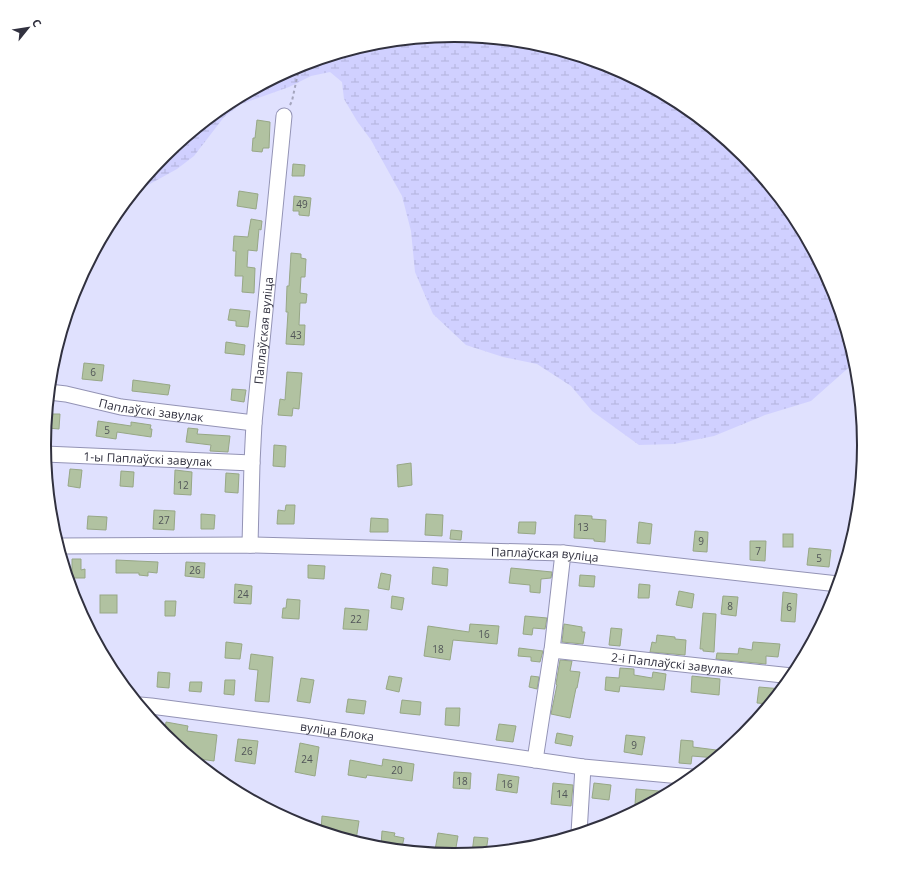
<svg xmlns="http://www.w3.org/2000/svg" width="908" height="890" font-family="'Open Sans',sans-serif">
  <defs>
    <pattern id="wetland-marsh" width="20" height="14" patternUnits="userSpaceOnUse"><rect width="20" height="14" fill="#d0d0ff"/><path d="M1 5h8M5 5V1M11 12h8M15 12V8" fill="none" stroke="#b3b3dc"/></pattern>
  </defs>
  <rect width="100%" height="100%" fill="#e0e1fe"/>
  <polygon fill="url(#wetland-marsh)" points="454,35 534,43 611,66 682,104 744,155 795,217 833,288 855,362 811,401 765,415 714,436 674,444 639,445 592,411 571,386 537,364 503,357 466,345 433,314 415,272 411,231 402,196 371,140 357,121 344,99 342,82 330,72 311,76 289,87 241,104 224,117 194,156 177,169 139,190 136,190 164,155 226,104 297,66 374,43"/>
  <g fill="#b1c2a1" stroke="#97a786">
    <polygon points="257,120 270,122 269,148 263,148 262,152 252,151 253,138 255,138"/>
    <polygon points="293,164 305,165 304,176 292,176"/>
    <polygon points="239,191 258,194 256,209 237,206"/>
    <polygon points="294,196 311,198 309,216 299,215 299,211 293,211"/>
    <polygon points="251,219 262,221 261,230 259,229 257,251 248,250 247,267 255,268 254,293 242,292 243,276 235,276 236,251 233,251 234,236 248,237"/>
    <polygon points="291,253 301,254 301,258 306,259 305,277 301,277 300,293 307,294 306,303 300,303 299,325 305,325 304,345 286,344 288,312 286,312 287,286 289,286"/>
    <polygon points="230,309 250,311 248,327 236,326 236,321 228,320"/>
    <polygon points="226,342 245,345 244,355 225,353"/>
    <polygon points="84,363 104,365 102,381 82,379"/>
    <polygon points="287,372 302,373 299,409 293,408 292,416 278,415 280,399 285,400"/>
    <polygon points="133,380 170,385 168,395 132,391"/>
    <polygon points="232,389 246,390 244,402 231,400"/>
    <polygon points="49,414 60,414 59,429 48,428"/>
    <polygon points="98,421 131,426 131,422 151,425 150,429 152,429 151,437 117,432 116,439 96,436"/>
    <polygon points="188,428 198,429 197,434 230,436 228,452 210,451 211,445 186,442"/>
    <polygon points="274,445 286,446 285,467 273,466"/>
    <polygon points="411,463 412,485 398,487 397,465"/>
    <polygon points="70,469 82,470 80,488 68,486"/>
    <polygon points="175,470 192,472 191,495 174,494"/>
    <polygon points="121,471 134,472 133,487 120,486"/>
    <polygon points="226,473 239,474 238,493 225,492"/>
    <polygon points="286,505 295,505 294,524 277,524 278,510 285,511"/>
    <polygon points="154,510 175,511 174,530 153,529"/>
    <polygon points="201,514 215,515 214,529 201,529"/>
    <polygon points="426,514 443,515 442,536 425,535"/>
    <polygon points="575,515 592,516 592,519 606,520 605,542 594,541 594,539 574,538"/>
    <polygon points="88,516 107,517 106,530 87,529"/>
    <polygon points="371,518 388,519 388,532 370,532"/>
    <polygon points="519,522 536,522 535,534 518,533"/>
    <polygon points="639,522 652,524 650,544 637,543"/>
    <polygon points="451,530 462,531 461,540 450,539"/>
    <polygon points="695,531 708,532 707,552 693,551"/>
    <rect x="783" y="534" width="10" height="13"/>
    <polygon points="750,541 766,541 765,561 750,560"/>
    <polygon points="809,548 831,550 829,567 807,565"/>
    <polygon points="72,559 81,559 81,570 85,569 85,578 72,578"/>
    <polygon points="116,560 158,562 157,573 148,572 148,576 139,575 139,573 116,573"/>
    <polygon points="186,562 205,563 204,578 185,576"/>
    <polygon points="308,565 325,566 324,579 308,578"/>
    <polygon points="433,567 448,569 447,586 432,584"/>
    <polygon points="511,568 552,572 551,578 541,579 540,593 530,592 530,585 509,583"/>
    <polygon points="381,573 391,575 389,590 378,588"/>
    <polygon points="580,575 595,576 594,587 579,586"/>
    <polygon points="235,584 252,586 251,604 234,603"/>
    <polygon points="639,584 650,585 649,598 638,598"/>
    <polygon points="679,591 694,594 692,608 676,605"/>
    <polygon points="783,592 797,594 795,622 781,621"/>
    <rect x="100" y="595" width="17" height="18"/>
    <polygon points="392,596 404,598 402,610 391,608"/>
    <polygon points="723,596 738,597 736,616 721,614"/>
    <polygon points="287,599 300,600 299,619 282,618 283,608 286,608"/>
    <polygon points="165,601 176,601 175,616 165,616"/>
    <polygon points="345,608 369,610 367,630 343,629"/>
    <polygon points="703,613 716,614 714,652 703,651 703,649 700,649"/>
    <polygon points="525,616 547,618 545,629 533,628 532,635 523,634"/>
    <polygon points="470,624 499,626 497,644 453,640 450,660 424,656 428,626 469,632"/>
    <polygon points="564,624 582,627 582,632 585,632 583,644 562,642"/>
    <polygon points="611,628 622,629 620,646 609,645"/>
    <polygon points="657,635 675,637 675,639 686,640 685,655 650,652 652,642 656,643"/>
    <polygon points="226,642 242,644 240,659 225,658"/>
    <polygon points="753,642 780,644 778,657 766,656 766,664 716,659 717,653 738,654 739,648 752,650"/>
    <polygon points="519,648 543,651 540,662 531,661 531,657 518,656"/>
    <polygon points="251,654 273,657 269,702 255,701 258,670 249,669"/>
    <polygon points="560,660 572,661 570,671 580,672 577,688 576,688 570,718 551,714 557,685 556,684"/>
    <polygon points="620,668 634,669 634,675 652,678 653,672 666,674 664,690 620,686 619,692 605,690 606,677 619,678"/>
    <polygon points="158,672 170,673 169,688 157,687"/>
    <polygon points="389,676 402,678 399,692 386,689"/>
    <polygon points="531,676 539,677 537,689 529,687"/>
    <polygon points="692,676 720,679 719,695 691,692"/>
    <polygon points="301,678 314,680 310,703 297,701"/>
    <polygon points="225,680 235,680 234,695 224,694"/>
    <polygon points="190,682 202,682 201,692 189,691"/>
    <polygon points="759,687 782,689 769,704 757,703"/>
    <polygon points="348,699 366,701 364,714 346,712"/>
    <polygon points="402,700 421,702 420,715 400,713"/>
    <polygon points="446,708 460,708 459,726 445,725"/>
    <polygon points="166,722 188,726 187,731 217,735 214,761 193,758 164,735"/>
    <polygon points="499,724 516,726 513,742 496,740"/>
    <polygon points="557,733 573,736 571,746 555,743"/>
    <polygon points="626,735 645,737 642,755 624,752"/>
    <polygon points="238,739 258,741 255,764 235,761"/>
    <polygon points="681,740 693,741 693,747 724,751 716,758 692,756 691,764 679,763"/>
    <polygon points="300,743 319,747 315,776 295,772"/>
    <polygon points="383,759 414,764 412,781 367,775 366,778 348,775 350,760 382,766"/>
    <polygon points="454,772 471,773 470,789 453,788"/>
    <polygon points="498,774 519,777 517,793 496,790"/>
    <polygon points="553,783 573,785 571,806 551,804"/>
    <polygon points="594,783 611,785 609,800 592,798"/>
    <polygon points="636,789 670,792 645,806 635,805"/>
    <polygon points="322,816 359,821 356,840 348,839 321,831"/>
    <polygon points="382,831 395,833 394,836 404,838 402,847 393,845 393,847 381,846"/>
    <polygon points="438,833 458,836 455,853 435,850"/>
    <polygon points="474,837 488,838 486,852 472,853"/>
  </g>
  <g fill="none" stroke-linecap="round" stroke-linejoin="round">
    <g stroke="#9393b5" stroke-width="17">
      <g id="minor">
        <path id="s1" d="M49,392l17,2 55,13 133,16"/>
        <path id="s2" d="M45,454l207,9"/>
        <path id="s3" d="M250,545l2,-82 2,-40 30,-307"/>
        <path id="s4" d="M58,546l192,-1 313,8 275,31"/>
        <path id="s5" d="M552,650l240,26"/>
        <path id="s6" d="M140,705l11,1 153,20 279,41 109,10"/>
        <polyline points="535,760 552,650 563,553"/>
        <polyline points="579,833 583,767"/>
      </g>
    </g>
    <polyline stroke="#a4a5bd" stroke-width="2" stroke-dasharray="3 3" stroke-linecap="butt" points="290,105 292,101 298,73 303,64"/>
    <use href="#minor" stroke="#fff" stroke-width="15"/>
  </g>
  <g text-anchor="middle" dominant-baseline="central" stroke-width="3" stroke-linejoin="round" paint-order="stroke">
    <g font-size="10" fill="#515558">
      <text x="302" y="204">49</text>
      <text x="296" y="335">43</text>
      <text x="93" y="372">6</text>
      <text x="107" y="430">5</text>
      <text x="183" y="485">12</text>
      <text x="164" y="520">27</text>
      <text x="583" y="527">13</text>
      <text x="701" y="541">9</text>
      <text x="758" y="551">7</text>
      <text x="819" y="558">5</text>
      <text x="195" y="570">26</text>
      <text x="243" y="594">24</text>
      <text x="730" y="606">8</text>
      <text x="789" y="607">6</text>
      <text x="356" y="619">22</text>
      <text x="484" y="634">16</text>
      <text x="438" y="649">18</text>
      <text x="634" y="745">9</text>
      <text x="247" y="751">26</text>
      <text x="307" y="759">24</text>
      <text x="397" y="770">20</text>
      <text x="462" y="781">18</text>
      <text x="507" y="784">16</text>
      <text x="562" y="794">14</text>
    </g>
    <g font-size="12" fill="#31313f" stroke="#fff">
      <text stroke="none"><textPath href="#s3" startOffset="215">Паплаўская вуліца</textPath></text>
      <text stroke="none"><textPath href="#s1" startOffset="104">Паплаўскі завулак</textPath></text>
      <text stroke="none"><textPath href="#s2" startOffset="103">1-ы Паплаўскі завулак</textPath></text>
      <text stroke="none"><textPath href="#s4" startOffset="487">Паплаўская вуліца</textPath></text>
      <text stroke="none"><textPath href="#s5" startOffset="121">2-і Паплаўскі завулак</textPath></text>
      <text stroke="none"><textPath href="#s6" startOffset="199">вуліца Блока</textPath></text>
    </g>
  </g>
  <path d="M0 0H908V890H0ZM51 445a403 403 0 1 1 806 0a403 403 0 1 1-806 0Z" fill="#fff" fill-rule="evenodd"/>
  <path fill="none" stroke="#31313f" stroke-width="2" d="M51 445a403 403 0 1 1 806 0a403 403 0 1 1-806 0Z"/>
  <g transform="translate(28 28) rotate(60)" stroke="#ffffff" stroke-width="3" paint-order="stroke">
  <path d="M0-3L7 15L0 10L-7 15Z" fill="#31313f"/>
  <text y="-6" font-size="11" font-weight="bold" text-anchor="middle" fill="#31313f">С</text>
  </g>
</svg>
